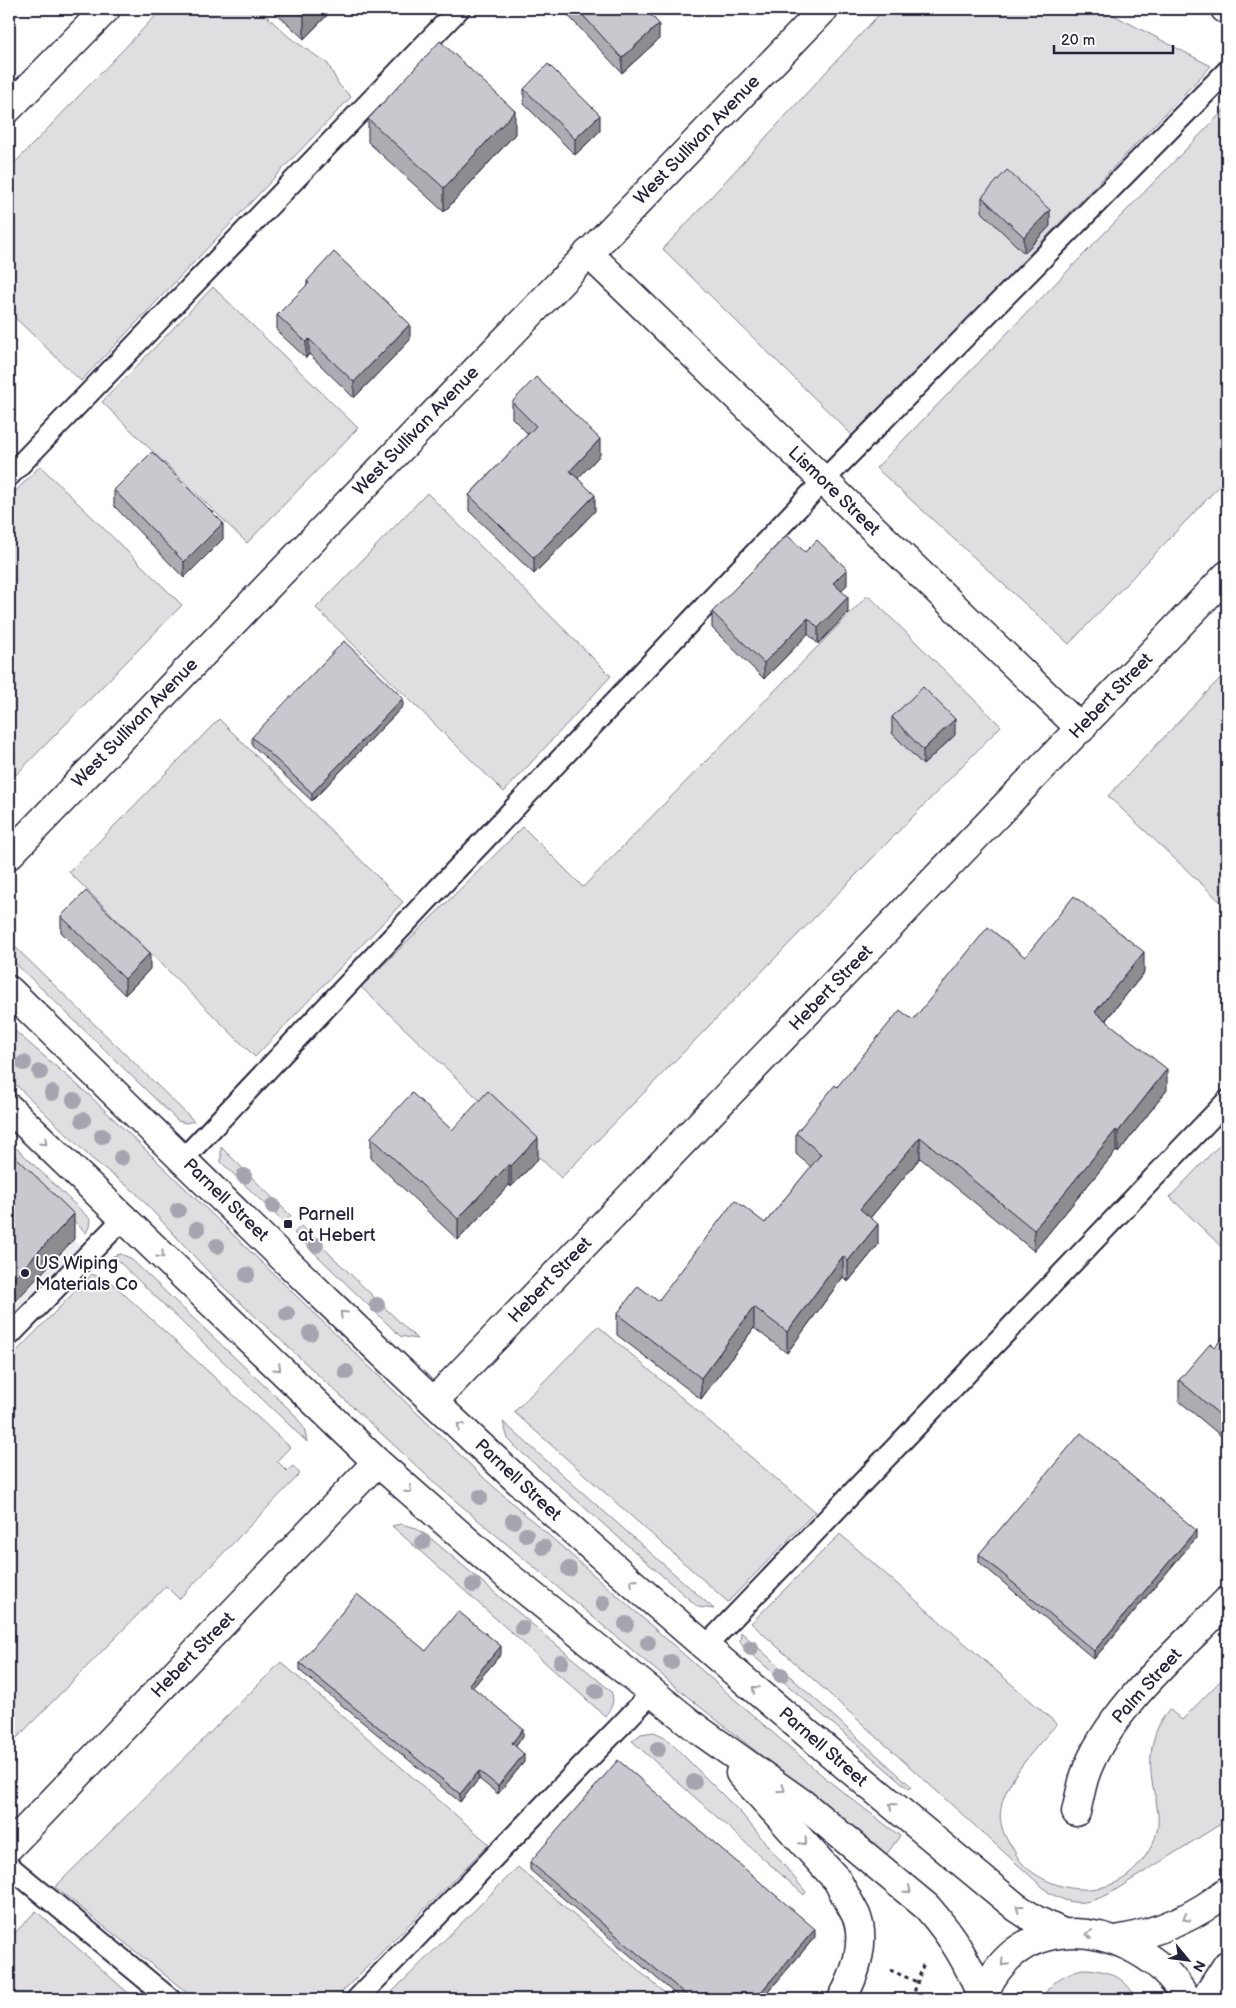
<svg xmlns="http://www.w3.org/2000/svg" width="1236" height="2008" font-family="'Balsamiq Sans',sans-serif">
  <rect width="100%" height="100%" fill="#fff"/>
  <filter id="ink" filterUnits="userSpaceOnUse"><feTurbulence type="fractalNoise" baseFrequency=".02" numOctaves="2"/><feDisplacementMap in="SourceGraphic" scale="10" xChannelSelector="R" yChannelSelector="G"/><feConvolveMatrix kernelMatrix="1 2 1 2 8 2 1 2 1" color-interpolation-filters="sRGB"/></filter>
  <g filter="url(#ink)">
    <polygon fill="#eeeef1" points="9,1177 80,1246 9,1320"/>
    <g fill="#dfdfe2" stroke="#80808e">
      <polygon points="162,9 259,9 289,37 328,64 339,85 351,97 81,381 9,312 9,169"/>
      <polygon points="884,9 1102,9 1211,66 854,437 663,249"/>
      <polygon points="1227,107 1227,478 1069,644 876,468"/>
      <polygon points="213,287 358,428 247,543 102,402"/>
      <polygon points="40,466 182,605 9,782 9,498"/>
      <polygon points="427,493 611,676 504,792 316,608"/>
      <polygon points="868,595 1001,726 561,1178 361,987 523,827 583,887"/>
      <polygon points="1227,671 1227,908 1108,796"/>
      <polygon points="219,719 403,902 255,1057 69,872"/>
      <polygon points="9,941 194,1121 186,1123 178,1121 9,957"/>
      <polygon points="9,1026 88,1094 484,1478 757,1719 830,1782 900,1836 886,1855 684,1694 438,1486 216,1280 135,1192 91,1158 9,1078"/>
      <polygon points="1227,1137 1227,1252 1170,1197"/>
      <polygon points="9,1141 90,1219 89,1227 86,1233 9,1157"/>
      <polygon points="221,1147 291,1216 284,1223 221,1162"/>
      <polygon points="301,1226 417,1339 400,1336 294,1233"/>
      <polygon points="121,1254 130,1258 293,1413 304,1428 307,1442 113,1256"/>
      <polygon points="92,1274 111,1282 290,1447 277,1461 287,1471 293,1466 300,1474 179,1599 166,1586 9,1746 9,1359"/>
      <polygon points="598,1326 815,1512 728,1602 514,1412"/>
      <polygon points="503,1422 714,1609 698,1607 520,1451 508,1439"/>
      <path d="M401,1524l12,3 15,9 183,155c4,11 1,16 -6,25l-213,-190z"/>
      <path d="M840,1534l217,190c-18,20 -52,56 -56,84 -3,14 3,29 11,39 3,5 6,12 10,16 29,30 83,37 113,6 11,-12 21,-27 23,-43 1,-13 -2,-26 -5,-38 -5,-28 -3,-55 16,-79l13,11 45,-46v146l-118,74c-24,11 -37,12 -61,-2l-297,-269z"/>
      <polygon points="741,1632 912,1787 909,1789 744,1648 740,1642"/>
      <polygon points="281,1662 489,1844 335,1999 195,1999 55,1887"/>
      <polygon points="654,1732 665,1737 741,1813 806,1892 804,1895 632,1741 641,1734"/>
      <polygon points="518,1867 672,1999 401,1999 392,1992"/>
      <polygon points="36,1911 135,1999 9,1999 9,1939"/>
      <path d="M1082,1969c23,0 44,7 54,30h-94c8,-17 22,-25 40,-30z"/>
    </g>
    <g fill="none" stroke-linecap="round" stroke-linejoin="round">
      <g stroke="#22223b" stroke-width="24">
        <g id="service">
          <polyline points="9,476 459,9"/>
          <polyline points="183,1159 824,480 1227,71"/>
          <polyline points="9,1336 123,1219"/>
          <polyline points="706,1646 1227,1101"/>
          <polyline points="9,1866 170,1999"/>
          <polyline points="357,1999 653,1692"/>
        </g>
      </g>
      <g stroke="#22223b" stroke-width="31">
        <g id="minor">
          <polyline points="1225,9 1227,10"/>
          <polyline points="9,108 106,9"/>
          <polyline points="588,253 1081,729"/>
          <polyline points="9,855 824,9"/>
          <polyline points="434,1401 1227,575"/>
          <path d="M1076,1812c3,-12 5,-25 9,-37 22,-64 96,-126 142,-174"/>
          <polyline points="9,1847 377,1462"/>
        </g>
      </g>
      <g stroke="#22223b" stroke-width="31">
        <g id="primary">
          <path d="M9,990c167,162 331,327 503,485 163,150 333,291 504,432l18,12 27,13"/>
          <path d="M9,1108l368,354 121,106 201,162 104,74 124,103c24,27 43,57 55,92"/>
          <path d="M740,1773l97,107 19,35c11,26 -1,61 -14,84"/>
          <path d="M1116,1940c40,-7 79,-22 111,-49"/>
          <path d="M983,1999c3,-7 5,-15 9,-21 30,-49 87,-55 136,-32 25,12 45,28 58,53"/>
          <polyline points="1205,1999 1227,1965"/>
        </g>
      </g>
      <g stroke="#22223b" stroke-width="3" stroke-dasharray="4 4" stroke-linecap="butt">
        <polyline points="890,1970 917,1982"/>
        <polyline points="912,1999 924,1962"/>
      </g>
      <use href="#service" stroke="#fff" stroke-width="20"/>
      <use href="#minor" stroke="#fff" stroke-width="28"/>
      <use href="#primary" stroke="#fff" stroke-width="28"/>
    </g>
    <g fill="#a5a5af">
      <circle cx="24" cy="1063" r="8"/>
      <circle cx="40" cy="1072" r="8"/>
      <circle cx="52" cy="1093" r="8"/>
      <circle cx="74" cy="1100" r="8"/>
      <circle cx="83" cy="1120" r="8"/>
      <circle cx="102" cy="1136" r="8"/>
      <circle cx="121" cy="1158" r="8"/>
      <circle cx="244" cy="1176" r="8"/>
      <circle cx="273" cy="1206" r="8"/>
      <circle cx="178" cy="1210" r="8"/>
      <circle cx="197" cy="1229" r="8"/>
      <circle cx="316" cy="1245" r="8"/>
      <circle cx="217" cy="1246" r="8"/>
      <circle cx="247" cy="1275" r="8"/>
      <circle cx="377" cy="1305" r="8"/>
      <circle cx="287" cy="1314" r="8"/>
      <circle cx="310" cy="1333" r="8"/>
      <circle cx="346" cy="1372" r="8"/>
      <circle cx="480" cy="1497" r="8"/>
      <circle cx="513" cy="1521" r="8"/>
      <circle cx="526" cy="1535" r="8"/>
      <circle cx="423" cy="1542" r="8"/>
      <circle cx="543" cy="1547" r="8"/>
      <circle cx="569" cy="1569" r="8"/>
      <circle cx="473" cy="1585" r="8"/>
      <circle cx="603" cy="1603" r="8"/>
      <circle cx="626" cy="1624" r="8"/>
      <circle cx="522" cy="1628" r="8"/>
      <circle cx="648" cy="1643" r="8"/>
      <circle cx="751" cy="1648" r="8"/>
      <circle cx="561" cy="1662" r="8"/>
      <circle cx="671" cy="1662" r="8"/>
      <circle cx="781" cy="1675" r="8"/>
      <circle cx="596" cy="1691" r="8"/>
      <circle cx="658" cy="1749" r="8"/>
      <circle cx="694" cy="1782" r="8"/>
    </g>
    <g fill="#acacb2" stroke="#22223b">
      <polygon points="272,9 333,9 304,39"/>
      <polygon points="562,9 646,9 659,39 622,73"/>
      <polygon points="524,89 600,131 575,155 524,104"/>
      <polygon points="368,119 515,134 444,212 368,142"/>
      <polygon points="982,197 1050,226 1024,253 982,212"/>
      <polygon points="307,281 410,340 354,398 309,354 306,358 277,331 277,315 307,285"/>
      <polygon points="512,402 600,455 578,478 595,511 534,574 469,511 469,495 528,434 512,418"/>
      <polygon points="114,490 223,539 184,578 114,506"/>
      <polygon points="805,552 847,585 841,590 848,613 818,644 808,634 764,679 712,628 712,612"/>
      <polygon points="403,706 312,801 252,745 252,737"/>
      <polygon points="892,717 955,735 923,765 892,733"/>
      <polygon points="61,916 150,969 125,995 61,932"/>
      <polygon points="1025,957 1144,973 1106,1020 1167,1090 1118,1153 1116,1151 1034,1251 920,1158 870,1218 878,1245 848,1282 843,1277 787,1353 754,1328 701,1399 617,1335 617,1314 658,1301 765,1223 811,1167 796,1154 796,1133 837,1087 913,1020"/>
      <polygon points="452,1130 538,1159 511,1187 509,1185 458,1240 371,1158 371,1137"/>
      <polygon points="1227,1332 1227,1441 1179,1401 1179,1380 1215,1347"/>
      <polygon points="1196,1538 1094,1659 979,1562 979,1554"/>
      <polygon points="426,1651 501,1654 473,1687 523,1737 516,1746 524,1762 498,1794 479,1779 460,1802 300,1671 300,1663"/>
      <polygon points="530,1862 815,1937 762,1999 681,1999 530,1870"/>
    </g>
    <g fill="#8c8c91" stroke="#22223b">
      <polygon points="311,9 333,9 304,39 304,16"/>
      <polygon points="659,24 659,39 622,73 622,58"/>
      <polygon points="515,111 515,134 444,212 444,188"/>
      <polygon points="600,115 600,131 575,155 575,139"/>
      <polygon points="1050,210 1050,226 1024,253 1024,237"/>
      <polygon points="410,324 410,340 354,398 354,382"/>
      <polygon points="309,339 309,354 306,358 306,342"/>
      <polygon points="600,439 600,455 570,487 570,471"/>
      <polygon points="595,495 595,511 534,574 534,558"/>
      <polygon points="223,523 223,539 184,578 184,562"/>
      <polygon points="847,569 847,585 833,598 833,583"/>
      <polygon points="848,597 848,613 818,644 818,628"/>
      <polygon points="808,618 808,634 764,679 764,663"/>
      <polygon points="403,698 403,706 312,801 312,793"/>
      <polygon points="955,719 955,735 923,765 923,750"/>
      <polygon points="1144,952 1144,973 1095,1033 1095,1012"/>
      <polygon points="150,953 150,969 125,995 125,979"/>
      <polygon points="1167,1069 1167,1090 1118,1153 1118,1132"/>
      <polygon points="1116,1130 1116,1151 1034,1251 1034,1230"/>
      <polygon points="920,1137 920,1158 860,1230 860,1209"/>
      <polygon points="538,1138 538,1159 511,1187 511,1166"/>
      <polygon points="509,1164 509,1185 458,1240 458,1219"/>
      <polygon points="74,1214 74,1239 9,1308 9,1283"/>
      <polygon points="878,1224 878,1245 848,1282 848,1261"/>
      <polygon points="843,1256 843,1277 787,1353 787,1332"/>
      <polygon points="754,1307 754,1328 701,1399 701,1378"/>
      <polygon points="1196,1530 1196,1538 1094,1659 1094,1651"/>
      <polygon points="501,1646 501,1654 469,1692 469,1684"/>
      <polygon points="523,1729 523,1737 512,1751 512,1743"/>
      <polygon points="524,1754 524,1762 498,1794 498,1786"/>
      <polygon points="479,1771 479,1779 460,1802 460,1794"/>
      <polygon points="815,1929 815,1937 762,1999 755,1999"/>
    </g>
    <g fill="#c8c8cf" stroke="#22223b">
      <polygon points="296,9 311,9 304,16"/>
      <polygon points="577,9 646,9 659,24 622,58"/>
      <polygon points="440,41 515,111 444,188 368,119"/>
      <polygon points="548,64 600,115 575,139 524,89"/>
      <polygon points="1007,170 1050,210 1024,237 982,197"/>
      <polygon points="334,252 410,324 354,382 309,339 306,342 277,315 309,283 307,281"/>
      <polygon points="536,377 600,439 570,471 595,495 534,558 469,495 536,426 512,402"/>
      <polygon points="152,452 223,523 184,562 114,490"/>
      <polygon points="787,535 805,552 817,540 847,569 833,583 848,597 818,628 808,618 764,663 712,612"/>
      <polygon points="344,641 403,698 312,793 252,737"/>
      <polygon points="923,687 955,719 923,750 892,717"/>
      <polygon points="86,891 150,953 125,979 61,916"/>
      <polygon points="1074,896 1144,952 1095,1012 1167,1069 1118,1132 1116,1130 1034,1230 920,1137 860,1209 878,1224 848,1261 843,1256 787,1332 754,1307 701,1378 617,1314 638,1286 658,1301 735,1200 765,1223 821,1154 796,1133 835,1085 837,1087 900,1010 913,1020 988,927 1025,957"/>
      <polygon points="488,1091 538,1138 511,1166 509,1164 458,1219 371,1137 412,1093 452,1130"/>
      <polygon points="9,1150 74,1214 9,1283"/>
      <polygon points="1227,1332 1227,1421 1179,1380 1210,1344 1215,1347"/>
      <polygon points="1081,1433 1196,1530 1094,1651 979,1554"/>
      <polygon points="357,1594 426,1651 458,1611 501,1646 469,1684 523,1729 512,1743 524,1754 498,1786 479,1771 460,1794 300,1663"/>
      <polygon points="618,1760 815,1929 755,1999 691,1999 530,1862"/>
    </g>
    <defs><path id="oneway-chevron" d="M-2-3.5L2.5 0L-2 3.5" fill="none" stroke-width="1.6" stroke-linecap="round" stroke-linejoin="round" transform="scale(1.25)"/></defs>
    <g stroke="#9c9ca7">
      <use href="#oneway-chevron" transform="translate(44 1142) rotate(44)"/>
      <use href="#oneway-chevron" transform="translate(161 1255) rotate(44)"/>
      <use href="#oneway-chevron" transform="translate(343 1314) rotate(-136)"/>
      <use href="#oneway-chevron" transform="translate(278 1368) rotate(44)"/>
      <use href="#oneway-chevron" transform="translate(460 1426) rotate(-137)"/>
      <use href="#oneway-chevron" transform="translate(409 1490) rotate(41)"/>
      <use href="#oneway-chevron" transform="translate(633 1582) rotate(-139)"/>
      <use href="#oneway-chevron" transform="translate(755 1689) rotate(-139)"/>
      <use href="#oneway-chevron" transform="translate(782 1789) rotate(36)"/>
      <use href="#oneway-chevron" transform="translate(892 1806) rotate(-141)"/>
      <use href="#oneway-chevron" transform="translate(804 1842) rotate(47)"/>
      <use href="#oneway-chevron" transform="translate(908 1890) rotate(41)"/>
      <use href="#oneway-chevron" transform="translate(1019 1908) rotate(-144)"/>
      <use href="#oneway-chevron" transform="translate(1186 1918) rotate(152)"/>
      <use href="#oneway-chevron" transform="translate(1089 1934) rotate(-172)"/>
      <use href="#oneway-chevron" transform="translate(1004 1963) rotate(133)"/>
    </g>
  </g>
  <g fill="#22223b" stroke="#fff" stroke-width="2">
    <rect x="283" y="1219" width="10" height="10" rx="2.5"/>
    <circle cx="25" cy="1273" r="5"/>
  </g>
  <g text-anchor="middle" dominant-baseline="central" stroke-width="4" stroke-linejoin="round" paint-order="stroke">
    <g font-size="18" fill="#22223b" stroke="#fff">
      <text transform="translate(697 140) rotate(-46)">West Sullivan Avenue</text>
      <text transform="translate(416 431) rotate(-46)">West Sullivan Avenue</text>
      <text transform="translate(834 491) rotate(44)">Lismore Street</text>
      <text transform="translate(1111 696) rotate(-46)">Hebert Street</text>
      <text transform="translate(135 723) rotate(-46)">West Sullivan Avenue</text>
      <text transform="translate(831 988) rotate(-46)">Hebert Street</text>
      <text transform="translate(226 1200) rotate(44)">Parnell Street</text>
      <text transform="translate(550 1280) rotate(-46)">Hebert Street</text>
      <text transform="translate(518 1480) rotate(43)">Parnell Street</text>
      <text transform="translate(193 1655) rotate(-46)">Hebert Street</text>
      <text transform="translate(1147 1686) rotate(-48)">Palm Street</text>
      <text transform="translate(823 1747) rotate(41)">Parnell Street</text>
    </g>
    <g font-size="18" fill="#22223b" stroke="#fff" text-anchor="start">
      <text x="298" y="1214">Parnell<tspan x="298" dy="21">at Hebert</tspan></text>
      <text x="35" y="1263">US Wiping<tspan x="35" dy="21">Materials Co</tspan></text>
    </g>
  </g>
  <rect width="1236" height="2008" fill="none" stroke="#fff" stroke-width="30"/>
  <rect x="15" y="15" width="1206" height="1978" fill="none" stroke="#22223b" stroke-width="2" filter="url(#ink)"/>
  <g transform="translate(1188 1960) rotate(119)" stroke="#ffffff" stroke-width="4" paint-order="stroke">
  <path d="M0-4L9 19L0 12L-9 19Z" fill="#22223b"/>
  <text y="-8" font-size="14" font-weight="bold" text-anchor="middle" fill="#22223b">N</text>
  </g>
  <path d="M1054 45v8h119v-8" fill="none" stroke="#22223b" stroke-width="2.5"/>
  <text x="1061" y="45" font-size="15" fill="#22223b" stroke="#ffffff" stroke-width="4" paint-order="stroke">20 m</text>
</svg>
